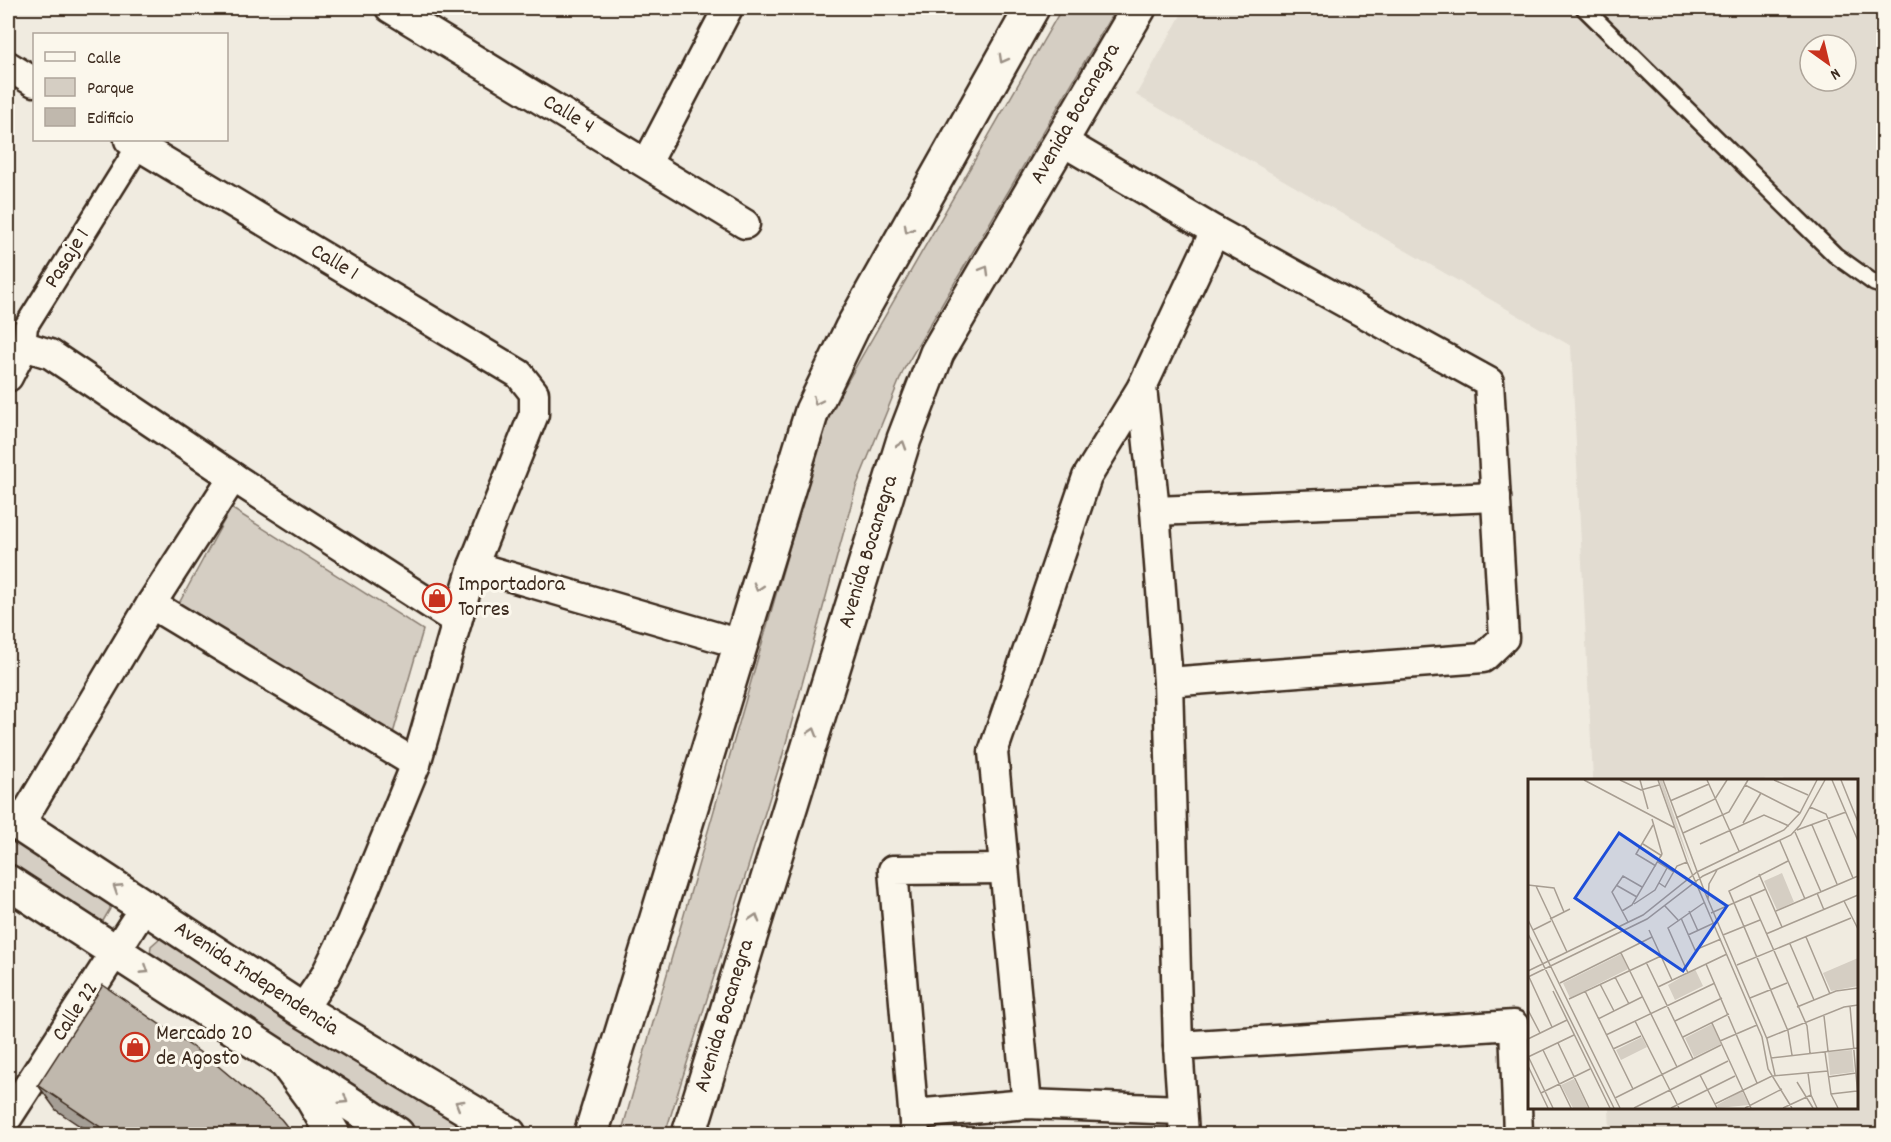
<svg xmlns="http://www.w3.org/2000/svg" width="1891" height="1142" font-family="Dekko,sans-serif">
  <rect width="100%" height="100%" fill="#f0ebe0"/>
  <filter id="ink" filterUnits="userSpaceOnUse"><feTurbulence type="fractalNoise" baseFrequency=".0167" numOctaves="2"/><feDisplacementMap in="SourceGraphic" scale="12" xChannelSelector="R" yChannelSelector="G"/><feConvolveMatrix kernelMatrix="1 2 1 2 8 2 1 2 1" color-interpolation-filters="sRGB"/></filter>
  <g filter="url(#ink)">
    <path fill="#e2dcd1" fill-rule="evenodd" d="M1185,8h698v1126h-273l-1,-26h247v-328h-263l-22,-434 -435,-251zM1810,45h36v36h-36z"/>
    <g fill="#d5cec3" stroke="#887c70" stroke-width="1.5">
      <polygon points="1062,8 1116,8 904,369 856,487 781,761 665,1134 621,1134 827,417"/>
      <polygon points="231,508 423,630 392,737 177,607"/>
      <polygon points="8,832 110,902 110,909 103,921 94,923 8,869"/>
      <polygon points="160,938 172,939 476,1134 416,1134 149,961 151,946"/>
    </g>
    <g fill="none" stroke-linecap="round" stroke-linejoin="round">
      <g stroke="#3b2a1e" stroke-width="20">
        <polyline id="service" points="1584,8 1835,255 1874,283 1884,286"/>
      </g>
      <g stroke="#3b2a1e" stroke-width="27">
        <polyline id="pedestrian" points="24,346 26,326 139,145"/>
      </g>
      <g stroke="#3b2a1e" stroke-width="33">
        <g id="minor">
          <polyline points="390,8 745,224"/>
          <polyline points="8,66 34,82"/>
          <polyline points="129,140 519,374 534,393 534,414 473,566 416,764 350,925 325,976 302,1010"/>
          <polyline points="1060,140 1215,231 1489,382 1504,638 1483,658 1168,682"/>
          <polyline points="647,163 728,8"/>
          <polyline points="8,377 24,346 50,354 233,477 457,621"/>
          <polyline points="1155,511 1496,497"/>
          <polyline points="473,566 741,644"/>
          <polyline points="151,604 416,764"/>
          <polyline points="20,824 151,604 233,477"/>
          <polyline points="1178,1046 1514,1025 1518,1134"/>
          <polyline points="1027,1104 993,752 1087,477 1142,387"/>
          <polyline points="914,1114 1027,1104 1181,1110"/>
          <polyline points="8,1117 145,906"/>
          <polyline points="915,1134 893,870 1004,869"/>
          <polyline points="1184,1134 1178,1046 1168,682 1155,511 1142,387 1215,231"/>
        </g>
      </g>
      <g stroke="#3b2a1e" stroke-width="38">
        <g id="tertiary">
          <polyline points="8,817 302,1010 509,1134"/>
          <polyline points="8,882 397,1134"/>
        </g>
      </g>
      <g stroke="#3b2a1e" stroke-width="38">
        <g id="secondary">
          <polyline points="284,1060 312,1098 333,1134"/>
          <polyline points="591,1134 812,411 852,328 1032,8"/>
          <polyline points="689,1134 904,439 937,353 1139,8"/>
        </g>
      </g>
      <use href="#service" stroke="#fbf7ec" stroke-width="15"/>
      <use href="#pedestrian" stroke="#fbf7ec" stroke-width="22"/>
      <use href="#minor" stroke="#fbf7ec" stroke-width="28"/>
      <use href="#tertiary" stroke="#fbf7ec" stroke-width="33"/>
      <use href="#secondary" stroke="#fbf7ec" stroke-width="33"/>
    </g>
    <polygon fill="#a59e95" stroke="#3b2a1e" stroke-width="1.5" points="38,1085 293,1134 92,1134 56,1110"/>
    <polygon fill="#c0b8ad" stroke="#3b2a1e" stroke-width="1.5" points="103,985 211,1060 281,1119 293,1134 111,1134 38,1085"/>
    <defs><path id="oneway-chevron" d="M-2-3.5L2.5 0L-2 3.5" fill="none" stroke-width="1.6" stroke-linecap="round" stroke-linejoin="round" transform="scale(1.5)"/></defs>
    <g stroke="#9b9085">
      <use href="#oneway-chevron" transform="translate(1003 59) rotate(119)"/>
      <use href="#oneway-chevron" transform="translate(908 229) rotate(119)"/>
      <use href="#oneway-chevron" transform="translate(985 270) rotate(-60)"/>
      <use href="#oneway-chevron" transform="translate(817 401) rotate(115)"/>
      <use href="#oneway-chevron" transform="translate(902 445) rotate(-72)"/>
      <use href="#oneway-chevron" transform="translate(758 587) rotate(107)"/>
      <use href="#oneway-chevron" transform="translate(813 732) rotate(-73)"/>
      <use href="#oneway-chevron" transform="translate(117 888) rotate(-147)"/>
      <use href="#oneway-chevron" transform="translate(755 918) rotate(-73)"/>
      <use href="#oneway-chevron" transform="translate(145 970) rotate(33)"/>
      <use href="#oneway-chevron" transform="translate(344 1100) rotate(33)"/>
      <use href="#oneway-chevron" transform="translate(459 1104) rotate(-149)"/>
    </g>
  </g>
  <defs>
    <g id="shop-ring" transform="scale(1.5)"><circle r="9.5" fill="#fbf7ec" stroke="#c8321e" stroke-width="1.5"/><path d="M-5-2.5h2.3a2.7 3.5 0 0 1 5.4 0H5L5.5 6h-11ZM-1.5-2.5h3a1.5 2.3 0 0 0-3 0Z" fill="#c8321e"/></g>
  </defs>
  <g fill-rule="evenodd">
    <use href="#shop-ring" x="437" y="598"/>
    <use href="#shop-ring" x="135" y="1047"/>
  </g>
  <g text-anchor="middle" dominant-baseline="central" stroke-width="6" stroke-linejoin="round" paint-order="stroke">
    <g font-size="22" fill="#3b2a1e" stroke="#fbf7ec">
      <text transform="translate(1076 114) rotate(-60)">Avenida Bocanegra</text>
      <text transform="translate(568 115) rotate(31)">Calle 4</text>
      <text transform="translate(68 259) rotate(-58)">Pasaje 1</text>
      <text transform="translate(334 263) rotate(31)">Calle 1</text>
      <text transform="translate(869 552) rotate(-73)">Avenida Bocanegra</text>
      <text transform="translate(256 979) rotate(33)">Avenida Independencia</text>
      <text transform="translate(76 1012) rotate(-57)">Calle 22</text>
      <text transform="translate(725 1016) rotate(-73)">Avenida Bocanegra</text>
    </g>
    <g font-size="22" fill="#3b2a1e" stroke="#fbf7ec" text-anchor="start">
      <text x="458" y="585">Importadora<tspan x="458" dy="25">Torres</tspan></text>
      <text x="156" y="1034">Mercado 20<tspan x="156" dy="25">de Agosto</tspan></text>
    </g>
  </g>
  <g transform="translate(1528 779)">
    <rect width="330" height="330" fill="#f0ebe0"/>
    <path d="M131,1h3l31,91 -20,-51zM254,94l12,29 -17,8 -13,-29zM93,175l7,15 -58,29 -7,-15zM330,179v28l-27,5 -8,-18zM167,190l8,17 -28,14 -7,-15zM184,245l9,20 -27,13 -9,-19zM114,258l5,10 -26,13 -5,-10zM324,271l2,22 -24,3 -2,-23zM46,300l14,29h-15l-12,-23zM214,312l7,14 -31,3 -1,-3z" fill="#d5cec3"/>
    <path fill="none" stroke="#a89e92" stroke-width="1.5" d="M56,1l91,48M92,1l21,10 18,-5M112,1l8,29M130,1l29,82 75,175 6,32 24,39M135,1l41,110 63,149 8,36M179,1l32,71M246,1l34,15M304,1l26,61M313,1l17,42M217,6l55,28M142,22l39,-17M282,28l16,7 27,64M148,39l39,-19 12,-19M215,44l18,-30M125,46l-17,29 20,12M284,46l25,59M269,51l49,-18M267,53l26,60M155,54l46,-21 19,-32M252,62l25,58M115,65l19,12M172,65l64,-29 25,11M260,82l-59,30 59,140 4,24M130,83l16,10M231,95l23,53M131,104l6,4 12,-21 10,-4M0,106l26,3 10,24M88,106l21,12M8,107l31,66M289,114l7,17M222,117l57,130 3,27M180,120l1,-15 8,-14M316,122l14,28M106,125l21,-14 12,-22M137,127l13,14M94,132l10,-6 30,-51 -10,-35M161,132l9,20M248,132l82,-35M183,134l55,-24M153,139l14,32 26,-11M22,140l20,-10M0,141l92,188M100,143l-16,-30 11,-16 19,11M5,151l18,-9M121,151l23,50M0,155l86,174M238,155l92,-39M160,156l26,-12M195,156l37,-15M278,158l24,57M262,165l24,56M93,174l56,114M118,183l47,97M178,185l51,119M209,186l114,-47M0,192l115,-56 54,-43 87,-42 16,-17 17,-33M160,194l-20,-45 37,-26M0,198l119,-58 56,-43 88,-41 9,-10 25,-45M1,198l23,50M87,198l14,27M32,204l92,-46M72,205l14,27M130,208l69,-33M25,212l57,117M57,212l48,98M222,219l37,-15M41,220l92,-43M322,227l8,91M269,228l39,-16 22,-3M0,231l12,23M296,237l4,35M70,240l44,-22M107,242l44,87M147,242l47,-23M184,244l39,85M78,256l109,-52M155,258l46,-23M239,259l77,-31 14,-2M0,260l39,-19M192,262l37,-16M30,264l31,65M85,270l28,-13M15,271l28,58M297,273l6,42 7,14M0,277l25,52M0,278l46,-22M243,279l87,-10M0,287l20,42M280,294l3,22 6,13M172,296l17,33M300,298l28,-4M269,303l16,26M13,314l49,-24M303,315l26,-3M87,319l106,-53M187,325l57,-28 56,-5M106,329l94,-47M143,329l64,-32M217,329l37,-19M255,329l28,-13"/>
    <path fill="#1d4ed8" fill-opacity="0.15" stroke="#1d4ed8" stroke-width="3" d="M91,54l108,73 -44,65 -108,-73z"/>
    <rect width="330" height="330" fill="none" stroke="#3b2a1e" stroke-width="3"/>
  </g>
  <rect width="1891" height="1142" fill="none" stroke="#fbf7ec" stroke-width="30"/>
  <rect x="15" y="15" width="1861" height="1112" fill="none" stroke="#3b2a1e" stroke-width="2" filter="url(#ink)"/>
  <rect x="33" y="33" width="195" height="108" fill="#fbf7ec" stroke="#aea59a" stroke-width="1.5"/>
  <rect x="45" y="52" width="30" height="9" fill="#fbf7ec" stroke="#aea59a" stroke-width="1.5"/>
  <text x="87" y="63" font-size="18" fill="#3b2a1e">Calle</text>
  <rect x="45" y="78" width="30" height="18" fill="#d5cec3" stroke="#aea59a" stroke-width="1.5"/>
  <text x="87" y="93" font-size="18" fill="#3b2a1e">Parque</text>
  <rect x="45" y="108" width="30" height="18" fill="#c0b8ad" stroke="#aea59a" stroke-width="1.5"/>
  <text x="87" y="123" font-size="18" fill="#3b2a1e">Edificio</text>
  <g transform="translate(1828 63) rotate(146)"><circle r="28" fill="#fbf7ec" stroke="#aea59a" stroke-width="1.5"/>
  <path d="M0-4.5L10 22L0 15L-10 22Z" fill="#c8321e"/>
  <text y="-9" font-size="16" font-weight="bold" text-anchor="middle" fill="#3b2a1e">N</text>
  </g>
</svg>
